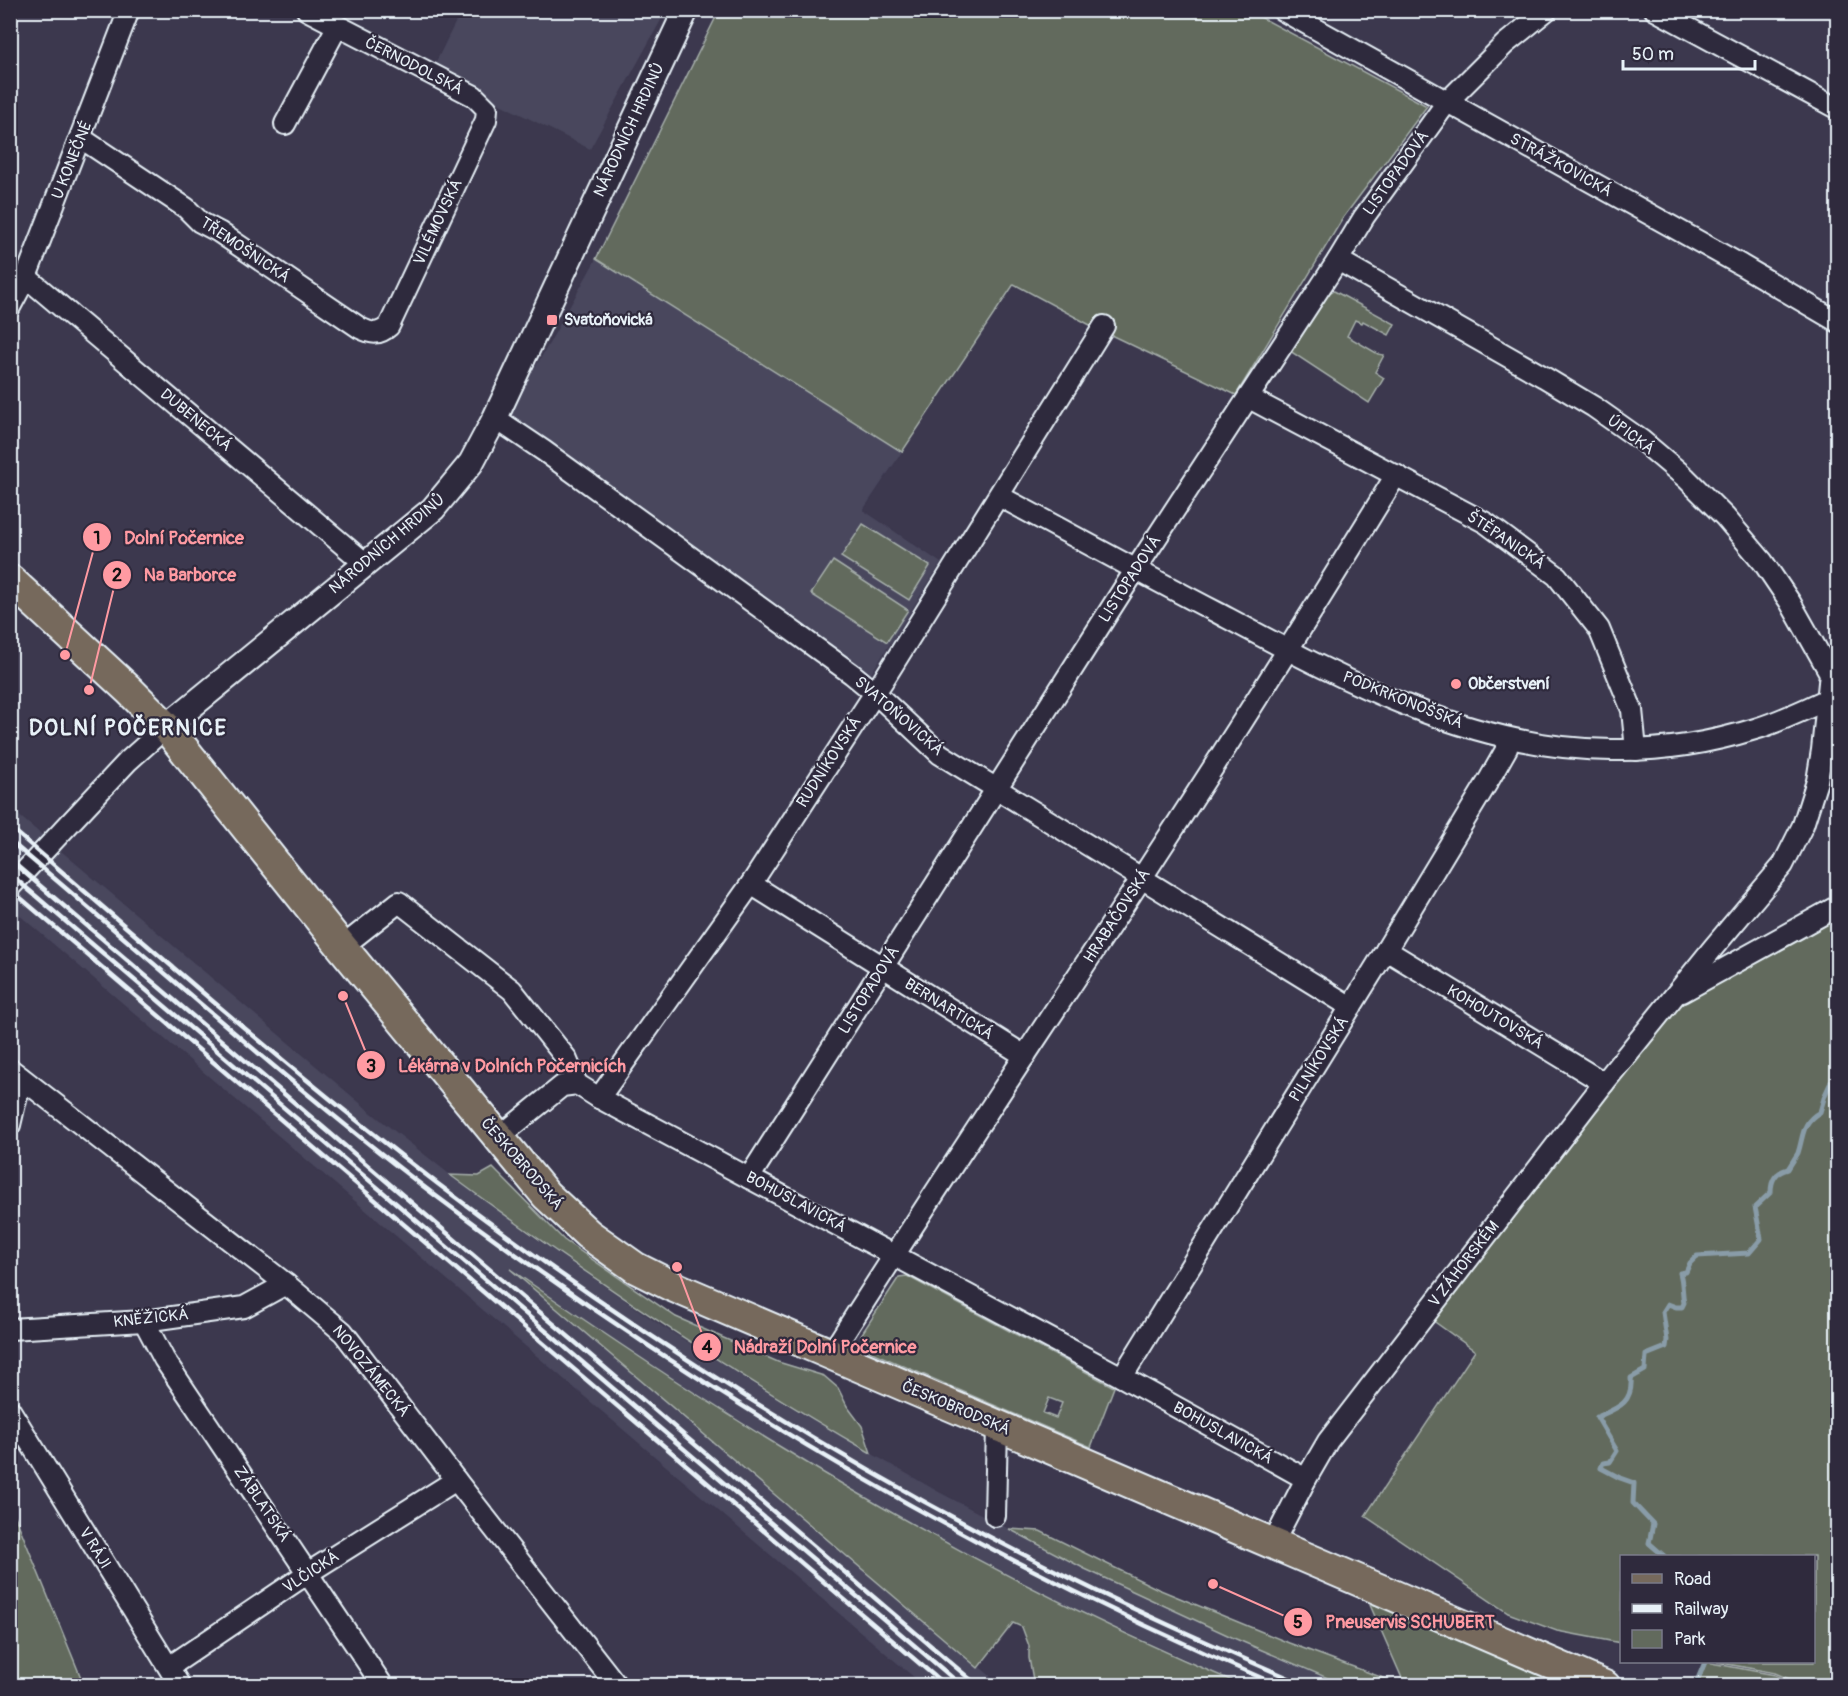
<svg xmlns="http://www.w3.org/2000/svg" width="1848" height="1696" font-family="Pangolin,sans-serif">
  <rect width="100%" height="100%" fill="#3c384e"/>
  <filter id="ink" filterUnits="userSpaceOnUse"><feTurbulence type="fractalNoise" baseFrequency=".0167" numOctaves="2"/><feDisplacementMap in="SourceGraphic" scale="12" xChannelSelector="R" yChannelSelector="G"/><feConvolveMatrix kernelMatrix="1 2 1 2 8 2 1 2 1" color-interpolation-filters="sRGB"/></filter>
  <g filter="url(#ink)">
    <g fill="#48465d">
      <polygon points="461,11 666,11 590,149 432,70"/>
      <polygon points="596,259 902,452 863,510 941,563 869,677 506,417 550,342"/>
      <polygon points="10,808 373,1114 448,1173 531,1235 659,1324 799,1412 937,1491 1085,1569 1236,1639 1344,1685 1242,1685 1064,1604 917,1527 779,1446 639,1357 517,1274 1001,1685 923,1685 11,908"/>
    </g>
    <g fill="#626a5d" stroke="#a5aeaa" stroke-width="1.5" fill-rule="evenodd">
      <polygon points="719,11 1249,11 1427,106 1343,218 1236,395 1090,325 1014,284 902,452 596,259"/>
      <polygon points="1334,291 1395,324 1389,335 1363,321 1362,323 1355,320 1347,336 1378,354 1384,355 1375,372 1384,378 1369,403 1290,351 1327,293"/>
      <polygon points="863,524 930,566 909,600 841,557"/>
      <polygon points="833,561 908,610 887,642 811,594"/>
      <polygon points="1837,916 1837,1685 1803,1685 1775,1673 1717,1662 1814,1662 1814,1556 1622,1556 1621,1643 1557,1631 1508,1613 1365,1516 1475,1351 1428,1317 1490,1230 1679,1006"/>
      <path d="M493,1168l71,72 112,77 102,45 46,14 14,12 9,18 15,20 9,27c-146,-84 -285,-178 -421,-278l29,1z"/>
      <path d="M510,1269c88,61 177,121 269,177 148,91 303,172 463,239h-208l-5,-27v-12l-7,-19 -9,-4 -35,45z"/>
      <path d="M907,1276l207,111 -23,60 -222,-96 -8,-16 38,-58zM1049,1398l13,5 -6,15 -13,-5z"/>
      <polygon points="11,1506 84,1685 11,1685"/>
      <polygon points="1009,1529 1040,1531 1158,1589 1289,1643 1402,1685 1344,1685 1236,1639 1085,1569"/>
      <polygon points="1387,1604 1571,1685 1405,1685 1370,1605"/>
      <polygon points="1706,1662 1775,1675 1799,1685 1698,1685"/>
    </g>
    <g fill="none" stroke-linecap="round" stroke-linejoin="round">
      <g stroke="#899ca8" stroke-width="5">
        <path d="M1664,1556l-15,-13 4,-19 -20,-21 1,-20 -14,-5 -19,-10 2,-5 7,-1 7,-11 -20,-34c20,-9 36,-13 34,-39l14,-8 1,-15 20,-8 1,-7 -4,-28 5,-8 8,3h6l2,-4c-2,-10 -1,-20 -4,-30l6,-1 4,-9 7,-7 52,-3 12,-14 -6,-32 16,-15c0,-13 5,-20 17,-23 3,-5 7,-11 10,-16 6,-18 3,-30 22,-41l5,-17 6,-13 7,-1"/>
        <polyline points="1695,1686 1705,1662"/>
      </g>
      <g stroke="#e8f1f8" stroke-width="24">
        <g id="minor">
          <polyline points="1282,10 1741,265 1838,322"/>
          <polyline points="1655,10 1838,109"/>
          <polyline points="285,124 337,27"/>
          <path d="M81,138l105,70 14,14 19,10 141,96c12,6 19,7 29,-2l97,-206 1,-11 -13,-13 -167,-86"/>
          <polyline points="26,277 366,564"/>
          <polyline points="10,307 26,277 129,10"/>
          <polyline points="1249,398 1486,523 1557,576 1599,629 1632,710 1636,750"/>
          <polyline points="495,418 544,451 852,674 874,692 940,754 1351,1007"/>
          <path d="M999,496c73,39 146,79 219,117 122,65 253,137 394,137 47,1 98,-7 143,-21 24,-7 48,-19 71,-29l9,-6"/>
          <polyline points="751,884 1025,1056"/>
          <polyline points="10,887 128,761 166,727"/>
          <polyline points="342,947 399,902 512,990 566,1058 577,1084 599,1098 1122,1377 1306,1479"/>
          <polyline points="1386,950 1604,1083"/>
          <polyline points="1682,992 1838,906"/>
          <polyline points="10,1069 286,1284 343,1332 456,1480 617,1686"/>
          <polyline points="599,1098 751,884 884,679 1104,326"/>
          <polyline points="10,1125 21,1078"/>
          <polyline points="498,1138 562,1086 577,1084"/>
          <polyline points="749,1178 1136,569 1338,260 1364,217 1447,102 1505,44 1547,10"/>
          <polyline points="144,1321 164,1359 383,1686"/>
          <polyline points="10,1329 144,1321 244,1307 286,1284"/>
          <path d="M831,1354c101,-160 207,-317 310,-475 87,-133 172,-268 255,-404"/>
          <polyline points="1122,1377 1386,950 1490,778 1507,748 1509,739"/>
          <polyline points="10,1410 180,1686"/>
          <polyline points="995,1516 997,1425"/>
          <polyline points="1273,1543 1306,1479 1328,1441 1604,1083 1713,948 1783,865 1803,825 1817,781 1822,750 1830,673 1790,602 1763,562 1725,517 1686,478 1641,440 1594,407 1544,377 1338,260"/>
          <polyline points="169,1667 308,1573 456,1480"/>
        </g>
      </g>
      <g stroke="#e8f1f8" stroke-width="28">
        <polyline id="tertiary" points="166,727 433,509 471,463 495,418 686,10"/>
      </g>
      <g stroke="#e8f1f8" stroke-width="34">
        <polyline id="primary" points="10,580 129,690 166,727 342,947 546,1195 588,1234 636,1268 672,1286 1605,1686"/>
      </g>
      <use href="#minor" stroke="#2f2a3d" stroke-width="20"/>
      <use href="#tertiary" stroke="#2f2a3d" stroke-width="24"/>
      <use href="#primary" stroke="#76695c" stroke-width="30"/>
      <g stroke="#e8f1f8" stroke-width="4.5">
        <path d="M10,827c141,121 281,245 428,357 198,151 417,288 640,398 75,37 152,71 229,104"/>
        <path d="M10,841c142,119 279,244 426,355 261,196 543,362 844,490"/>
        <polyline points="10,860 978,1686"/>
        <polyline points="10,874 962,1686"/>
        <polyline points="10,889 946,1686"/>
      </g>
    </g>
  </g>
  <g fill="#ff9aa2" stroke="#2f2a3d" stroke-width="2">
    <rect x="546" y="314" width="12" height="12" rx="3"/>
    <circle cx="1456" cy="684" r="6"/>
  </g>
  <g text-anchor="middle" dominant-baseline="central" stroke-width="4.5" stroke-linejoin="round" paint-order="stroke">
    <g font-size="16" fill="#e8f1f8" stroke="#2f2a3d">
      <text transform="translate(414 66) rotate(27)">ČERNODOLSKÁ</text>
      <text transform="translate(629 130) rotate(-65)">NÁRODNÍCH HRDINŮ</text>
      <text transform="translate(72 160) rotate(-68)">U KONEČNÉ</text>
      <text transform="translate(1561 165) rotate(29)">STRÁŽKOVICKÁ</text>
      <text transform="translate(1396 173) rotate(-54)">LISTOPADOVÁ</text>
      <text transform="translate(438 222) rotate(-65)">VILÉMOVSKÁ</text>
      <text transform="translate(245 250) rotate(34)">TŘEMOŠNICKÁ</text>
      <text transform="translate(196 420) rotate(40)">DUBENECKÁ</text>
      <text transform="translate(1631 435) rotate(37)">ÚPICKÁ</text>
      <text transform="translate(1506 540) rotate(34)">ŠTĚPANICKÁ</text>
      <text transform="translate(387 544) rotate(-40)">NÁRODNÍCH HRDINŮ</text>
      <text transform="translate(1130 579) rotate(-57)">LISTOPADOVÁ</text>
      <text transform="translate(1403 700) rotate(22)">PODKRKONOŠSKÁ</text>
      <text transform="translate(899 716) rotate(41)">SVATOŇOVICKÁ</text>
      <text transform="translate(829 762) rotate(-57)">RUDNÍKOVSKÁ</text>
      <text transform="translate(1117 916) rotate(-57)">HRABAČOVSKÁ</text>
      <text transform="translate(869 990) rotate(-58)">LISTOPADOVÁ</text>
      <text transform="translate(949 1009) rotate(32)">BERNARTICKÁ</text>
      <text transform="translate(1495 1017) rotate(31)">KOHOUTOVSKÁ</text>
      <text transform="translate(1319 1059) rotate(-58)">PILNÍKOVSKÁ</text>
      <text transform="translate(522 1164) rotate(49)">ČESKOBRODSKÁ</text>
      <text transform="translate(796 1202) rotate(28)">BOHUSLAVICKÁ</text>
      <text transform="translate(1464 1264) rotate(-52)">V ZÁHORSKÉM</text>
      <text transform="translate(151 1318) rotate(-6)">KNĚŽICKÁ</text>
      <text transform="translate(371 1371) rotate(51)">NOVOZÁMECKÁ</text>
      <text transform="translate(956 1408) rotate(23)">ČESKOBRODSKÁ</text>
      <text transform="translate(1223 1433) rotate(29)">BOHUSLAVICKÁ</text>
      <text transform="translate(262 1504) rotate(56)">ZÁBLATSKÁ</text>
      <text transform="translate(95 1548) rotate(58)">V RÁJI</text>
      <text transform="translate(311 1572) rotate(-33)">VLČICKÁ</text>
    </g>
    <g font-size="16" font-weight="bold" fill="#e8f1f8" stroke="#2f2a3d" text-anchor="start">
      <text x="564" y="320">Svatoňovická</text>
      <text x="1468" y="684">Občerstvení</text>
    </g>
    <g font-size="22" font-weight="bold" letter-spacing="1.5" fill="#e8f1f8" stroke="#2f2a3d">
      <text x="128" y="728">DOLNÍ POČERNICE</text>
    </g>
  </g>
  <path fill="none" stroke="#ff9aa2" stroke-width="2" d="M65 655L97 537M89 690L117 575M343 996L371 1065M677 1267L707 1347M1213 1584L1298 1622"/>
  <g fill="#ff9aa2" stroke="#2f2a3d" stroke-width="2">
    <circle cx="65" cy="655" r="6"/>
    <circle cx="89" cy="690" r="6"/>
    <circle cx="343" cy="996" r="6"/>
    <circle cx="677" cy="1267" r="6"/>
    <circle cx="1213" cy="1584" r="6"/>
    <circle cx="97" cy="537" r="15"/>
    <circle cx="117" cy="575" r="15"/>
    <circle cx="371" cy="1065" r="15"/>
    <circle cx="707" cy="1347" r="15"/>
    <circle cx="1298" cy="1622" r="15"/>
  </g>
  <g font-size="18" text-anchor="middle" font-weight="bold" fill="#111">
    <text x="97" y="544">1</text>
    <text x="117" y="581">2</text>
    <text x="371" y="1072">3</text>
    <text x="707" y="1353">4</text>
    <text x="1298" y="1628">5</text>
  </g>
  <g font-size="18" text-anchor="middle" font-weight="bold" fill="#ff9aa2" stroke="#2f2a3d" stroke-width="4.5" stroke-linejoin="round" paint-order="stroke">
    <text x="184" y="544">Dolní Počernice</text>
    <text x="190" y="581">Na Barborce</text>
    <text x="512" y="1072">Lékárna v Dolních Počernicích</text>
    <text x="825" y="1353">Nádraží Dolní Počernice</text>
    <text x="1410" y="1628">Pneuservis SCHUBERT</text>
  </g>
  <rect width="1848" height="1696" fill="none" stroke="#2f2a3d" stroke-width="36"/>
  <rect x="18" y="18" width="1812" height="1660" fill="none" stroke="#e8f1f8" stroke-width="2" filter="url(#ink)"/>
  <rect x="1620" y="1555" width="195" height="108" fill="#2f2a3d" stroke="#797a88" stroke-width="1.5"/>
  <rect x="1632" y="1574" width="30" height="9" fill="#76695c" stroke="#797a88" stroke-width="1.5"/>
  <text x="1674" y="1585" font-size="18" fill="#e8f1f8">Road</text>
  <rect x="1632" y="1604" width="30" height="9" fill="#e8f1f8" stroke="#797a88" stroke-width="1.5"/>
  <text x="1674" y="1615" font-size="18" fill="#e8f1f8">Railway</text>
  <rect x="1632" y="1630" width="30" height="18" fill="#626a5d" stroke="#797a88" stroke-width="1.5"/>
  <text x="1674" y="1645" font-size="18" fill="#e8f1f8">Park</text>
  <path d="M1623 60v9h132v-9" fill="none" stroke="#e8f1f8" stroke-width="3"/>
  <text x="1632" y="60" font-size="18" fill="#e8f1f8" stroke="#2f2a3d" stroke-width="4.5" paint-order="stroke">50 m</text>
</svg>
